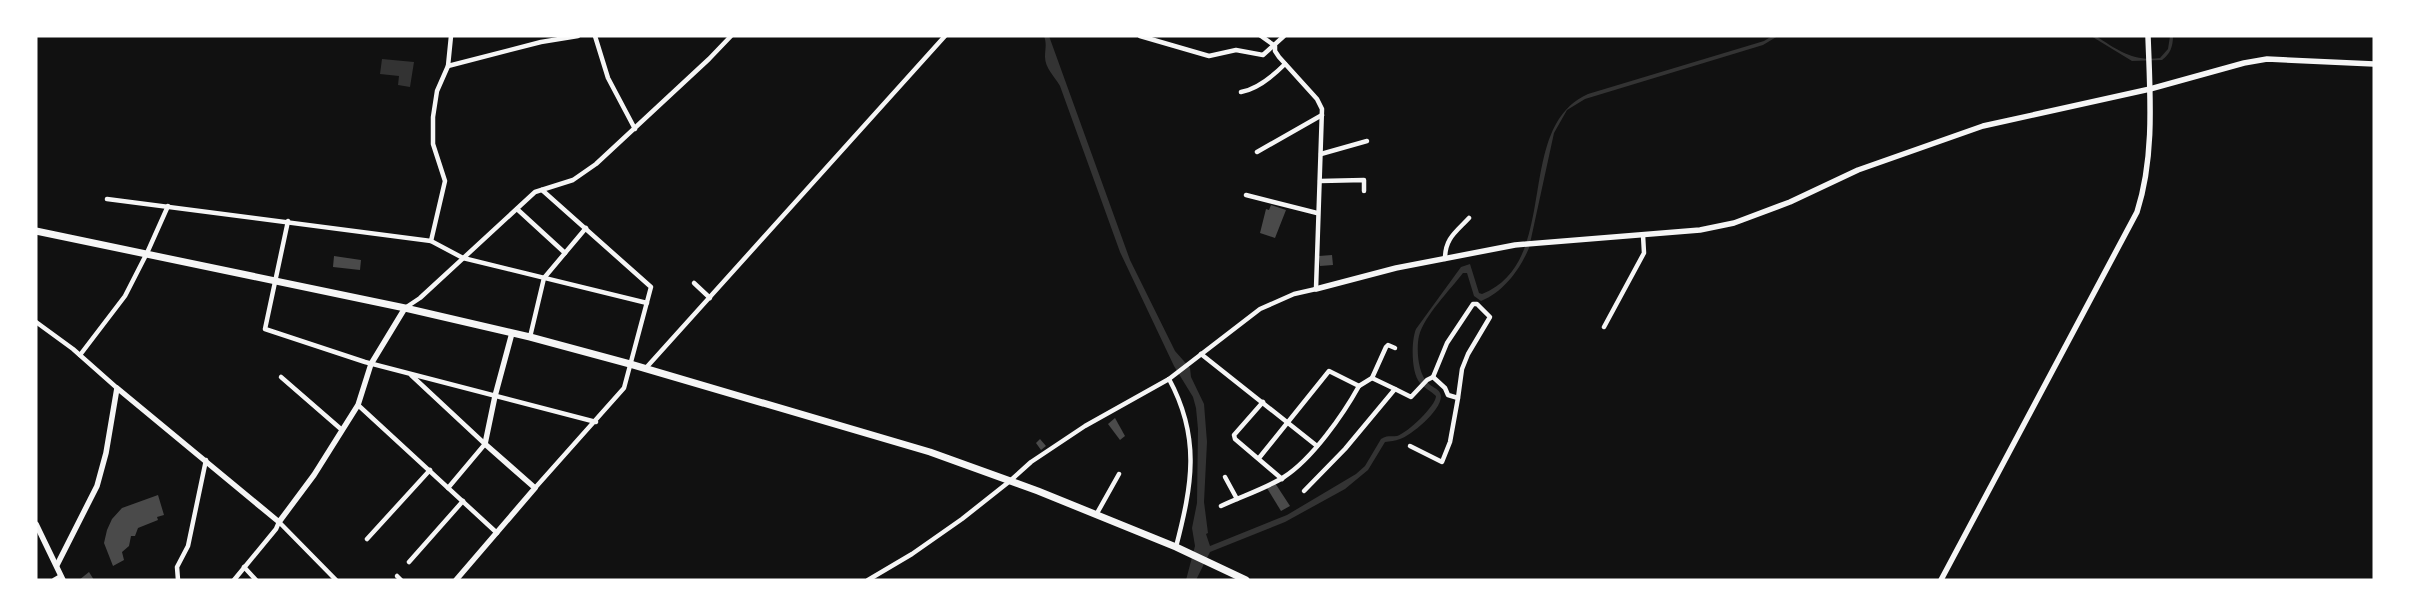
<svg xmlns="http://www.w3.org/2000/svg" width="2410" height="616" font-family="'IBM Plex Sans',sans-serif">
  <rect width="100%" height="100%" fill="#111"/>
  <g fill="#333">
    <path d="M1044,36h5l81,224 45,91 15,17 1,9 13,27 3,38 -3,60 4,31 -2,1 4,12 77,-31 69,-41 9,-8 16,-27c6,-4 10,-2 16,-3 10,-3 39,-30 39,-40 -5,-5 -12,-8 -16,-13 -9,-10 -9,-42 -4,-54l45,-62 9,-3 9,29 3,1c81,-32 30,-166 106,-200l176,-53 8,-5h6l-15,9 -178,54 -18,11 -13,23 -25,115c-9,21 -25,44 -48,53l-7,-5 -7,-23h-4c-13,17 -39,43 -44,63 -3,13 -1,38 9,47 3,4 10,5 12,10 7,13 -29,43 -40,46 -5,2 -10,2 -15,3l-17,28 -23,19 -60,33 -75,30 -14,28h-10l9,-34 -3,-18 5,-25 1,-74 -2,-21 -3,-11 -19,-31 -54,-114 -60,-166c-5,-9 -15,-18 -15,-29 0,-8 2,-13 -1,-21z"/>
    <path d="M2091,36h5c21,14 38,26 64,22l8,-9 2,-13h3c0,11 -3,18 -11,24l-30,1z"/>
    <polygon points="382,59 414,62 410,87 398,85 399,76 380,74"/>
  </g>
  <g fill="#4a4a4a">
    <polygon points="1271,205 1286,210 1275,238 1260,233 1266,209 1269,210"/>
    <polygon points="1332,255 1333,265 1320,266 1319,256"/>
    <polygon points="334,256 361,260 360,270 333,267"/>
    <polygon points="1115,418 1125,436 1120,440 1108,424"/>
    <polygon points="1040,439 1046,446 1041,450 1036,443"/>
    <polygon points="1275,483 1290,506 1281,511 1267,488"/>
    <polygon points="158,495 164,515 157,517 158,520 138,528 135,536 131,536 129,546 122,552 124,560 113,566 104,543 107,530 112,519 122,508"/>
    <polygon points="89,572 94,580 79,580"/>
  </g>
  <g fill="none" stroke-linecap="round" stroke-linejoin="round">
    <g stroke="#f5f5f5" stroke-width="4.5">
      <polyline points="595,36 608,78 635,129"/>
      <polyline points="1140,36 1209,56 1236,50 1263,55 1284,36"/>
      <polyline points="448,66 541,42 578,36"/>
      <path d="M1241,92c17,-3 33,-17 44,-28"/>
      <polyline points="1257,152 1322,115"/>
      <polyline points="1321,154 1367,141"/>
      <polyline points="1320,181 1364,180 1364,191"/>
      <polyline points="1246,195 1317,213"/>
      <polyline points="107,199 431,241 463,258 647,303"/>
      <polyline points="517,209 565,253"/>
      <polyline points="288,221 265,329 365,362 596,422"/>
      <polyline points="431,241 445,181 433,144 433,117 437,91 448,66 451,36"/>
      <path d="M1445,259c0,-21 11,-27 24,-41"/>
      <polyline points="694,283 710,298"/>
      <polyline points="405,308 420,298 535,192 573,180 596,164 709,59 731,36"/>
      <polyline points="36,322 73,349 117,388"/>
      <polyline points="1604,327 1644,253 1643,235"/>
      <polyline points="530,337 544,278 586,228"/>
      <polyline points="1201,354 1317,446"/>
      <polyline points="80,355 125,296 147,253 168,206"/>
      <polyline points="645,369 945,36"/>
      <polyline points="411,375 485,444 448,488"/>
      <polyline points="281,377 342,430"/>
      <polyline points="1433,377 1447,343 1473,304 1477,304 1490,317 1468,354 1462,369 1458,398"/>
      <path d="M1169,379c32,59 23,106 7,168"/>
      <polyline points="1359,386 1372,378 1386,347 1388,345 1395,348"/>
      <polyline points="1395,389 1411,397 1427,380 1433,377 1445,388 1448,395 1458,398 1450,442 1442,462 1410,446"/>
      <polyline points="1263,402 1234,435 1235,439 1282,479"/>
      <polyline points="358,405 497,533"/>
      <polyline points="1225,477 1237,499"/>
      <polyline points="535,488 624,388 651,287 542,190"/>
      <polyline points="1304,491 1345,449 1395,389 1372,378"/>
      <path d="M1221,506c21,-10 44,-17 63,-29 28,-18 59,-62 75,-91l-30,-15 -70,87"/>
      <polyline points="1096,515 1119,474"/>
      <polyline points="367,539 430,470"/>
      <polyline points="409,562 463,501"/>
      <polyline points="244,567 256,580"/>
      <polyline points="397,576 401,580"/>
      <polyline points="54,580 61,576"/>
      <polyline points="178,580 177,567 188,546 206,460"/>
      <polyline points="234,580 276,529 279,522 336,580"/>
      <polyline points="868,580 912,554 962,519 1010,481 1031,462 1085,426 1169,379 1260,309 1294,294 1316,289 1322,109 1317,99 1279,57 1275,51 1275,46 1261,36"/>
    </g>
    <g stroke="#f5f5f5" stroke-width="5.5">
      <polyline points="1316,289 1396,268 1515,245 1700,230 1734,223 1790,202 1858,170 1983,126 2150,89 2244,63 2267,59 2374,64"/>
      <polyline points="36,524 63,580"/>
      <polyline points="57,565 97,486 106,453 117,388 279,522 314,475 358,405 371,364 405,308"/>
      <polyline points="456,580 535,488 485,444 495,396 512,333"/>
      <path d="M1941,580l196,-368c18,-56 13,-118 11,-176"/>
    </g>
    <polyline stroke="#f5f5f5" stroke-width="7" points="36,231 405,308 530,337 630,364 930,452 1038,491 1176,547 1246,580"/>
  </g>
  <rect width="2410" height="616" fill="none" stroke="#ffffff" stroke-width="75"/>
</svg>
